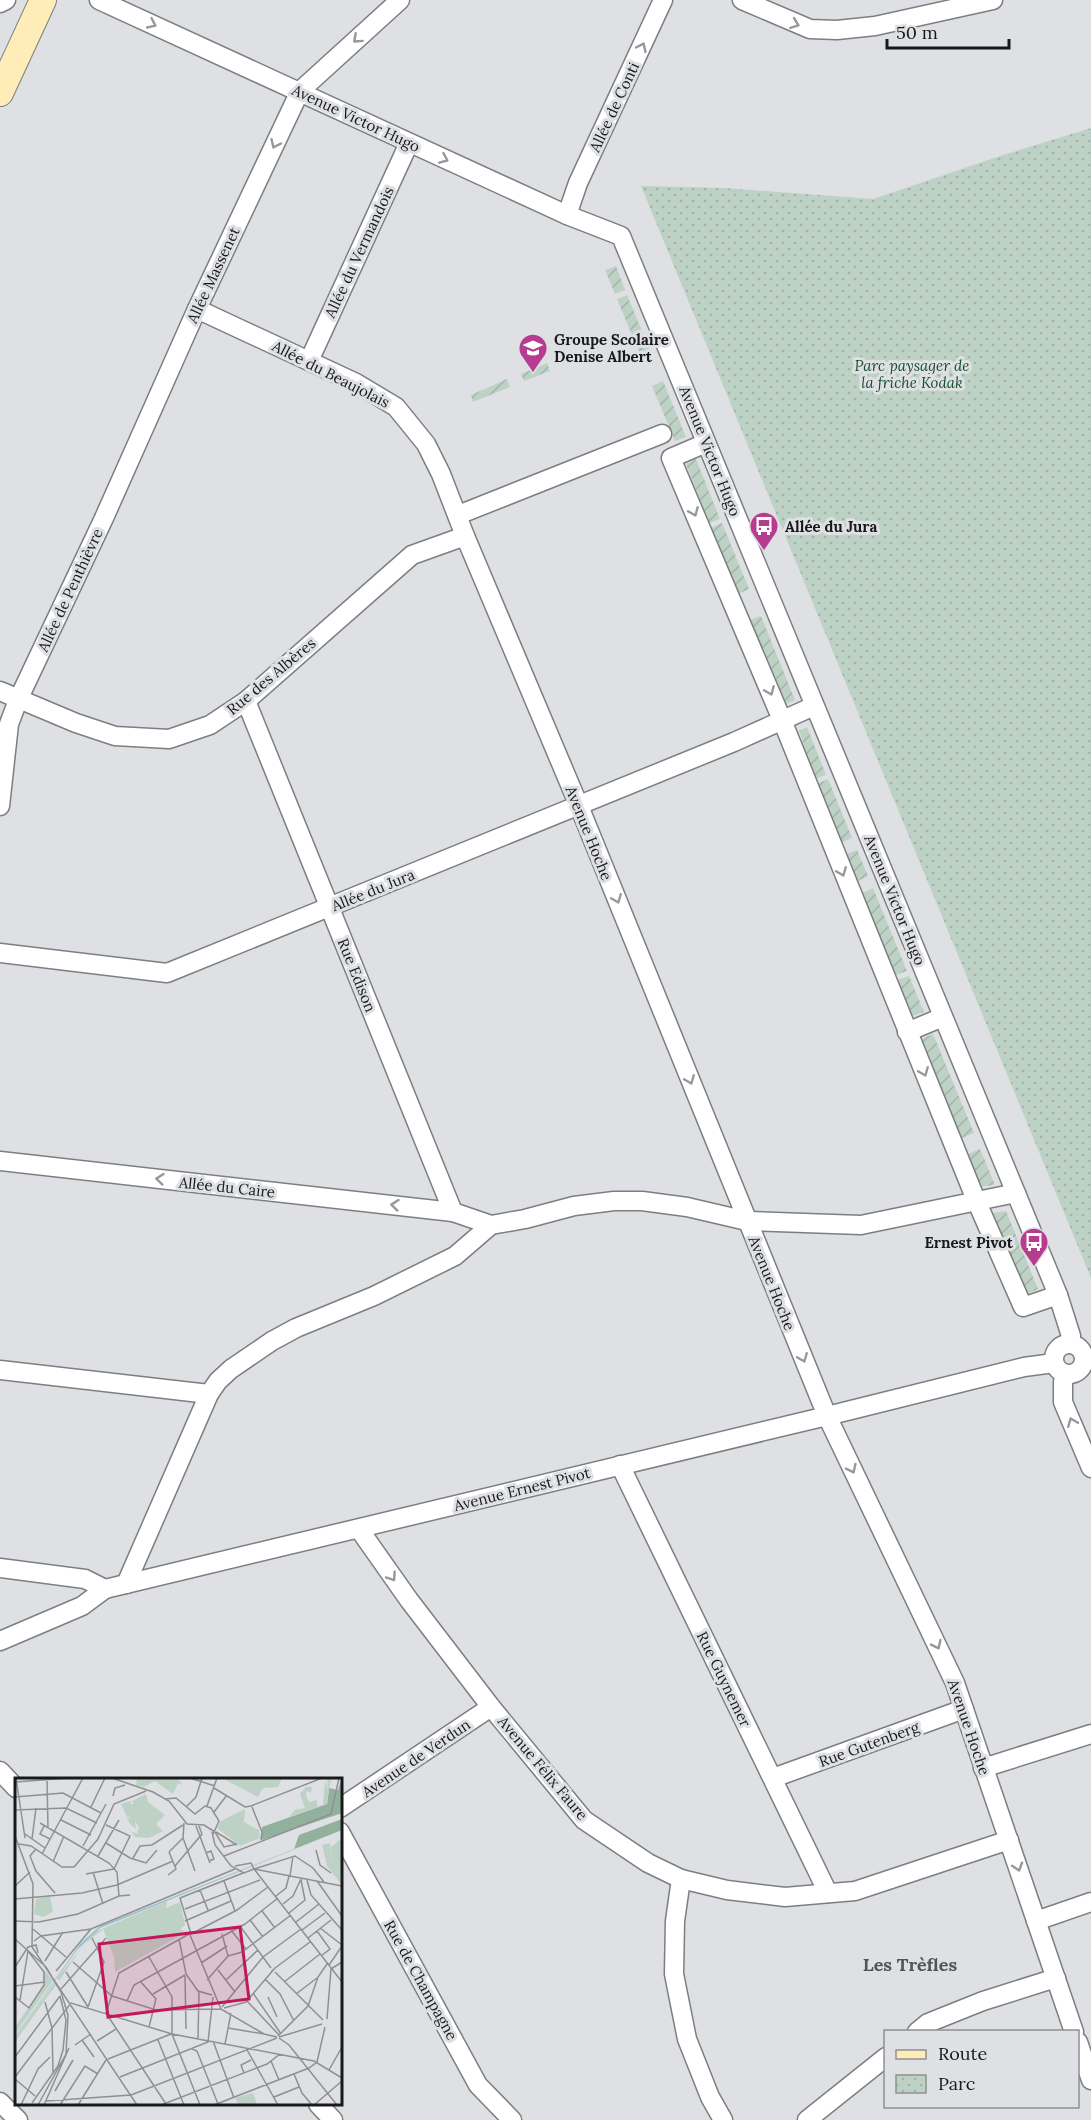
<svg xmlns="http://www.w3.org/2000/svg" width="1091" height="2120" font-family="Lora,serif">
  <defs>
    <pattern id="park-dots" width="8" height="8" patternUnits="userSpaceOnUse" patternTransform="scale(1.5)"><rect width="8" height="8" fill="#bdd2c4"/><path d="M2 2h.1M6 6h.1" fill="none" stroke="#a2b4a8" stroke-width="1.8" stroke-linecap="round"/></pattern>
    <pattern id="garden-furrows" width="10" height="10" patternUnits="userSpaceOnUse" patternTransform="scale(1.5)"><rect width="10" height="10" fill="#bdd2c4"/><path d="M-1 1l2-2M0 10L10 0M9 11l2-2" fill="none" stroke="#a2b4a8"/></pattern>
  </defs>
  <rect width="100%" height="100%" fill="#dee0e3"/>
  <polygon fill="url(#park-dots)" points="1091,128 1091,1278 641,186 724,188 873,199 1003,155"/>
  <g fill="url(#garden-furrows)">
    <polygon points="616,266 625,290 615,294 605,270"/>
    <polygon points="627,295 652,355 642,359 617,299"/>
    <polygon points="547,363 550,371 524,381 521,374"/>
    <polygon points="507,379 510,387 473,402 471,395"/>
    <polygon points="663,381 686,437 675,441 652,386"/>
    <polygon points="696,459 720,519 709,523 686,464"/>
    <polygon points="722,523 749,589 738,594 711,528"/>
    <polygon points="761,616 795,700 784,705 744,622"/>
    <polygon points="807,727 826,775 815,779 802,747 804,745 799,731"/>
    <polygon points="828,779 852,838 836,845 817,784"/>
    <polygon points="857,850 868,876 856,882 845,855"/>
    <polygon points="873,888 907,971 896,975 867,908 857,896"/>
    <polygon points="909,976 924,1012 912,1016 897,980"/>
    <polygon points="933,1034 974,1133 962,1138 958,1132 955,1133 943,1105 948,1103 929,1058 924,1060 916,1041"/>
    <polygon points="980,1149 995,1185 977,1187 969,1167 973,1165 968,1154"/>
    <polygon points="1006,1211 1038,1289 1027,1294 997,1224 993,1226 988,1214"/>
  </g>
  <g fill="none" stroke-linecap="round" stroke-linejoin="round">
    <g stroke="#7c7e81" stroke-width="21">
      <g id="street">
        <polyline points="99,0 567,215 621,236 1058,1295 1071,1336 1070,1344"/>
        <polyline points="742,0 810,29 837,30 875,26 993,0"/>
        <polyline points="0,3 6,0"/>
        <polyline points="567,215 578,183 663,0"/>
        <polyline points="197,309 356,383 396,407 426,444 441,474 465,536 579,806 827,1416 955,1683 1074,2032"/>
        <polyline points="309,361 409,143"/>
        <polyline points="706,443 671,458 782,720 976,1200 1023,1307 1058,1295"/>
        <polyline points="458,515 662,434"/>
        <polyline points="0,691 76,723 115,736 169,739 210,725 246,701 412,555 465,536"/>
        <polyline points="246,701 453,1212 491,1225"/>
        <polyline points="0,806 9,724 18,700 104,518 197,309 300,91 400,0"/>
        <polyline points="0,953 167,973 734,742 814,706"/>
        <polyline points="907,1032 943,1017"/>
        <polyline points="0,1161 453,1212"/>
        <circle cx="1069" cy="1359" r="15"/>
        <polyline points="0,1370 209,1394"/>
        <polyline points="1066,1374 1063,1382 1063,1402 1091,1468"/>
        <polyline points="620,1465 828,1893"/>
        <polyline points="359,1529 409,1600 491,1707 584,1820 648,1863 681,1879 727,1890 785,1897 855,1891 1009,1840"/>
        <polyline points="0,1568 85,1579 105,1589"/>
        <polyline points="126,1584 209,1394 218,1381 231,1369 272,1341 296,1328 374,1296 455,1256 491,1225 525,1219 574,1206 614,1201 642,1201 687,1207 747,1221 861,1225 1016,1193"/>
        <polyline points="0,1641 82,1606 105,1589 827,1416 1024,1367 1054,1363"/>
        <polyline points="983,1768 1091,1734"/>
        <polyline points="0,1771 16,1788"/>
        <polyline points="773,1778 964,1709"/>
        <polyline points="340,1808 491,1707"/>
        <polyline points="340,1832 478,2085 512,2120"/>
        <polyline points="681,1879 675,1921 674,1974 687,2039 710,2097 723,2120"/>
        <polyline points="1036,1921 1091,1902"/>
        <polyline points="917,2032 928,2023 983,2001 1056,1978"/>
        <polyline points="1078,2042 1091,2080"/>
        <polyline points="0,2102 18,2120"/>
        <polyline points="318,2104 333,2120"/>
        <polyline points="807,2120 886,2057"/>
      </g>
    </g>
    <g stroke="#7c7e81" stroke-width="28">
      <polyline id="secondary" points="0,93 43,0"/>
    </g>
    <use href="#street" stroke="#fff" stroke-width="18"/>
    <use href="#secondary" stroke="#feedb7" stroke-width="26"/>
  </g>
  <defs><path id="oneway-chevron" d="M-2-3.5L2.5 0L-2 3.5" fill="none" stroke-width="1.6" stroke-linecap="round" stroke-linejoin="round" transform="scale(1.5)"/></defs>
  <g stroke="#979898">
    <use href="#oneway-chevron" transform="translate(152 24) rotate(25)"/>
    <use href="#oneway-chevron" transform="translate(795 24) rotate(21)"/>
    <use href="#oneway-chevron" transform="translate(357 39) rotate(138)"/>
    <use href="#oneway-chevron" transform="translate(642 47) rotate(-65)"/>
    <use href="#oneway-chevron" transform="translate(275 144) rotate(115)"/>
    <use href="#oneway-chevron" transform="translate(444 159) rotate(24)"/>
    <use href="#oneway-chevron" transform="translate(694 512) rotate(67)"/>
    <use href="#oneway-chevron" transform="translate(770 691) rotate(67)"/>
    <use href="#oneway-chevron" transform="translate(842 872) rotate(68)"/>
    <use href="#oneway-chevron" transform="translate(617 899) rotate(68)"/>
    <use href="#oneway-chevron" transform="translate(924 1072) rotate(68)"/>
    <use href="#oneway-chevron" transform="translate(690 1080) rotate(68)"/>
    <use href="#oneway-chevron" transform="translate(160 1179) rotate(-174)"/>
    <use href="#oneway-chevron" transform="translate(395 1205) rotate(-174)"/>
    <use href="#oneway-chevron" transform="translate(803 1358) rotate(68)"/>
    <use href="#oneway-chevron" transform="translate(1072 1422) rotate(-112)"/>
    <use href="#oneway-chevron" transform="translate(852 1469) rotate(64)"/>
    <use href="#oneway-chevron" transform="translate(392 1577) rotate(56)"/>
    <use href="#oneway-chevron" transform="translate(937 1645) rotate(64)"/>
    <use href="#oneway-chevron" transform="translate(1018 1867) rotate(72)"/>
  </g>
  <defs>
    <g id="school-pin" transform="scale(1.5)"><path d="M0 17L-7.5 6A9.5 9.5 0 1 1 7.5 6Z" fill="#b63c8f" stroke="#dee0e3"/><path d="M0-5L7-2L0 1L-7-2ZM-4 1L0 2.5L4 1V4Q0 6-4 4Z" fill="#fff"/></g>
    <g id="bus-pin" transform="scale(1.5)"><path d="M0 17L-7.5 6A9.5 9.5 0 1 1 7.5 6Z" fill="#b63c8f" stroke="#dee0e3"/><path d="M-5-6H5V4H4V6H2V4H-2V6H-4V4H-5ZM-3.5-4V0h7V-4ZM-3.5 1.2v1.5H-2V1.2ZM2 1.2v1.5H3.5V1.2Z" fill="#fff"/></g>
  </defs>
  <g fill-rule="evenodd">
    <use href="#school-pin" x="533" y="348"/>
    <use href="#bus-pin" x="764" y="526"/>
    <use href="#bus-pin" x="1034" y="1242"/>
  </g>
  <g text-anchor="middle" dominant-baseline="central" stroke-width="6" stroke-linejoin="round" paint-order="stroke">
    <g font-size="15" fill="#18191a" stroke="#dee0e3">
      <text transform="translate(614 107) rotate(-65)">Allée de Conti</text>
      <text transform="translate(356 118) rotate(25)">Avenue Victor Hugo</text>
      <text transform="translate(359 252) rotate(-65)">Allée du Vermandois</text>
      <text transform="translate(213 275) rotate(-65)">Allée Massenet</text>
      <text transform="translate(331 374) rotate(27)">Allée du Beaujolais</text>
      <text transform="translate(710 451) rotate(68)">Avenue Victor Hugo</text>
      <text transform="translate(70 590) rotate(-65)">Allée de Penthièvre</text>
      <text transform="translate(271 676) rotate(-40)">Rue des Albères</text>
      <text transform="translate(589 833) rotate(68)">Avenue Hoche</text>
      <text transform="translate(373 890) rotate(-22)">Allée du Jura</text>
      <text transform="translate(895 900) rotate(68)">Avenue Victor Hugo</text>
      <text transform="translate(357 975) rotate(68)">Rue Edison</text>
      <text transform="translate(227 1187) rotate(6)">Allée du Caire</text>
      <text transform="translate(772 1283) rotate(68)">Avenue Hoche</text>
      <text transform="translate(522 1489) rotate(-14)">Avenue Ernest Pivot</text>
      <text transform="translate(724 1679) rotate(64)">Rue Guynemer</text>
      <text transform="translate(969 1727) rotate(71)">Avenue Hoche</text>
      <text transform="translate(869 1744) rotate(-20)">Rue Gutenberg</text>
      <text transform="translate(416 1758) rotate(-34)">Avenue de Verdun</text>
      <text transform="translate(543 1768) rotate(50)">Avenue Félix Faure</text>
      <text transform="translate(421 1980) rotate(61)">Rue de Champagne</text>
    </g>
    <g font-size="15" font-weight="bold" fill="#18191a" stroke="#dee0e3" text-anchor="start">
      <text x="554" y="339">Groupe Scolaire<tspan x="554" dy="17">Denise Albert</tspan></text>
      <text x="785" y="526">Allée du Jura</text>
      <text x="1013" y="1242" text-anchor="end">Ernest Pivot</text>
    </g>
    <g font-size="15" font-style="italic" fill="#184e31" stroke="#dee0e3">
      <text x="912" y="365">Parc paysager de<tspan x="912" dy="17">la friche Kodak</tspan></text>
    </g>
    <g font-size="18" font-weight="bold" fill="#535457" stroke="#dee0e3">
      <text x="910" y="1964">Les Trèfles</text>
    </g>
  </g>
  <g transform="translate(15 1778)">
    <rect width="327" height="327" fill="#dee0e3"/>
    <path d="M207,0h60l-4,9 -15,1 -5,9zM327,60v39l-9,-13 -2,-17z" fill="#bdd2c4"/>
    <path d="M327,0v35l-80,27v-13l65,-23 2,-16 9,2zM327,41v11l-48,19 5,-14z" fill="#91b19c"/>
    <path d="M122,0h41l4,7 -4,-2 -5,11 -18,-13 -11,6 -8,-2zM230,31l-1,13 15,8 1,8 -20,8 -23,-18 4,-7zM35,117l3,17 -10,5 -9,-3 2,-15zM152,123l-1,7 14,-6 5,23 -5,4 7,3 -72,40 -1,-15 -11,-28 -20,17 -24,35 -2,-3 38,-46zM28,191l10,11 -38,54v-7l29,-42zM40,204l1,3 -41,57v-6zM238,315l4,12h-18l-4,-7z" fill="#bdd2c4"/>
    <path d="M316,0l-4,26 -38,13 6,-7 10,-2 -5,-14 6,-7h6l-1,6 -4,-2 -1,4 3,7 8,-2v6l6,-1 2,-24 3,8 -1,-10zM131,16l2,8 17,13 -9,9 7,7 -14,7 -14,-1 -4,-6 6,3 2,-7 -4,-6 1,8 -6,-5 -3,-5 4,-2h-4l-6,-13 10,-3 -1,3h4l-2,-3zM315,65l3,21 9,13v8l-15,-19 -5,-21z" fill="#bdd2c4"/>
    <path d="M327,52l-242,98 -23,22 -62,86 65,-92 20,-18z" fill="#98c0ce"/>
    <path fill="none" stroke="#8f9093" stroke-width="1.5" d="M1,0l9,60M32,0l1,50M97,0l41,14 16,9 18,23 17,1 11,7M175,0l25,8M0,4l54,-4M199,10l31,19 6,-1M98,18l2,-8 10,-3M0,19l48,-4 38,20M150,21l11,-1 19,16 10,-8 6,2 8,13 -6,13M172,28l9,-9 6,-19M192,28l10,-28M236,28l71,-28M76,29l14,-29M237,29l10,25 -1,8M0,32l51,-2 31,15M199,34l13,-17M46,42l30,15M25,45l69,40 8,9 2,24M169,45l-1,15 12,33M91,47l24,11 -16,33M29,48l-4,8 10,5M181,48l14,37M197,54l3,13 16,21 13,7 10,-4M200,54l9,15 13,-3M201,54l21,13M10,56l20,14M0,58l18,48 -1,63 105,158M17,61l4,-31M91,65l24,15 16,5 11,-13M4,66l12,2 31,21h12l24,-28 16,-35 32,-13M68,68l23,-42M21,71l-6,7 6,15 19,22M301,72l4,15 11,8M154,74l14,-14M191,75l5,-2 3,8 -5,2M27,76l41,-76M83,78l21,-36M209,78l107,-42 8,-36M118,80l7,-12 12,-1 31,-20M38,84l11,-26M160,88l27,-32 -3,-8M220,88l16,-3 3,6M239,91l88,17M78,94l10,32M71,96l28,-5M153,97l8,-6 -7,-17M275,98l3,-20M292,102l4,15 31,35M209,103l11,30M302,103l25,35M309,104l-11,-14 -18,-12 -41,13 88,113M0,108l15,-14M185,112l8,20M261,118l10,-8 3,-12M0,121l67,-6 35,-8 56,-24M268,126l10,-8 8,-17M170,131l75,-29M247,133l13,17M274,135l16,-13 -4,-20M235,142l13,17M0,143l24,1 39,-8 41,-18 11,-1M170,143l46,-20M281,144l23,-18M225,148l31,42M305,150l22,17M18,151l33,28M216,152l15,19M287,152l23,-17M302,153l13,18 -9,7M176,156l-11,-36 63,-25M176,156l46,-24 31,-23M175,157l31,74M293,160l23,-18M0,161l31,28 15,25 7,23 -2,39 -28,51M164,161l7,35 12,17 14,4M19,163l7,-5 50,-7 144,-60M213,178l14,-4 49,-37M134,179l23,40v37l28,71M30,183l18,-29M58,184l39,34 44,14 65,-1 43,25 13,3M186,185l26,-17M314,187l13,-19M0,189l13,-20 8,-2 2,8M260,190l35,-26M203,192l17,22M41,193l35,-42M51,194l22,35M260,194l48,48M170,198l1,53M250,201l15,15 14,27M192,202l21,-24 -6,-22M211,202l32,-30M125,203l16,18 -7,28M269,204l36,-28M0,208l30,-4M46,211l45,-51M238,215l28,41M138,216l32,-19M281,216l21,-16M0,219l14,11 15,-23v-13l-16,-21M253,219l9,20M5,222l8,-49M112,223l7,-16 111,-61 33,-26M232,223l32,34M30,224l7,26 1,45M73,229l16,-45 -12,-24M207,229l41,-50 38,-28M209,230l22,-6 29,-34 -4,4M91,235l13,-40 70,-39M91,235l60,91M312,241l4,-50 11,-7M213,250l36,6M263,258l30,-30 10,-29 9,-13M264,259l43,-13M264,260l10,7 48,60M183,261l1,-48M67,262l12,17M143,262l26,65M82,263l19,-12M198,263l21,57M210,266l6,-31M60,267l16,-11M231,270l32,57M177,271l5,2 21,53M0,279l45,-61M93,281l63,-25M256,283l8,19M314,292l13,-23M229,295l-3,-8 10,-5M279,296l8,19 10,12M0,299l56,-74 101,31 142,27 28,17M105,299l88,-35 5,-45M0,301l20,17M40,313l18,-31M259,319l25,-10M31,323l85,-6 146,-57M17,325l26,-37 5,-16 3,-30 -6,-24M6,327l17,-36 12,-12M29,327l25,-57M45,327l25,-39 13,8M63,327l28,-45M146,327l106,-41 13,-10M199,327l95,-37 8,-6 8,-35M299,327l28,-24"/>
    <path fill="#c2185b" fill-opacity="0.15" stroke="#c2185b" stroke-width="3" d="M225,149l9,72 -141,18 -9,-73z"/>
    <rect width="327" height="327" fill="none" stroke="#18191a" stroke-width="3"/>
  </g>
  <rect x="884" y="2030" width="195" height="78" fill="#dee0e3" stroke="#8f9093" stroke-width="1.5"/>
  <rect x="896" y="2050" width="30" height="9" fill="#feedb7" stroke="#8f9093" stroke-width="1.5"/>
  <text x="938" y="2060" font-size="18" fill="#18191a">Route</text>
  <rect x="896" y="2075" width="30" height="18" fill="url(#park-dots)" stroke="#8f9093" stroke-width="1.5"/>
  <text x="938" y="2090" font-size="18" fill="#18191a">Parc</text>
  <path d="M887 39v9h122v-9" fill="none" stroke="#18191a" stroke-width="3"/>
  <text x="896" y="39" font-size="18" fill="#18191a" stroke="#dee0e3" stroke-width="4.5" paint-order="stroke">50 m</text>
</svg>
